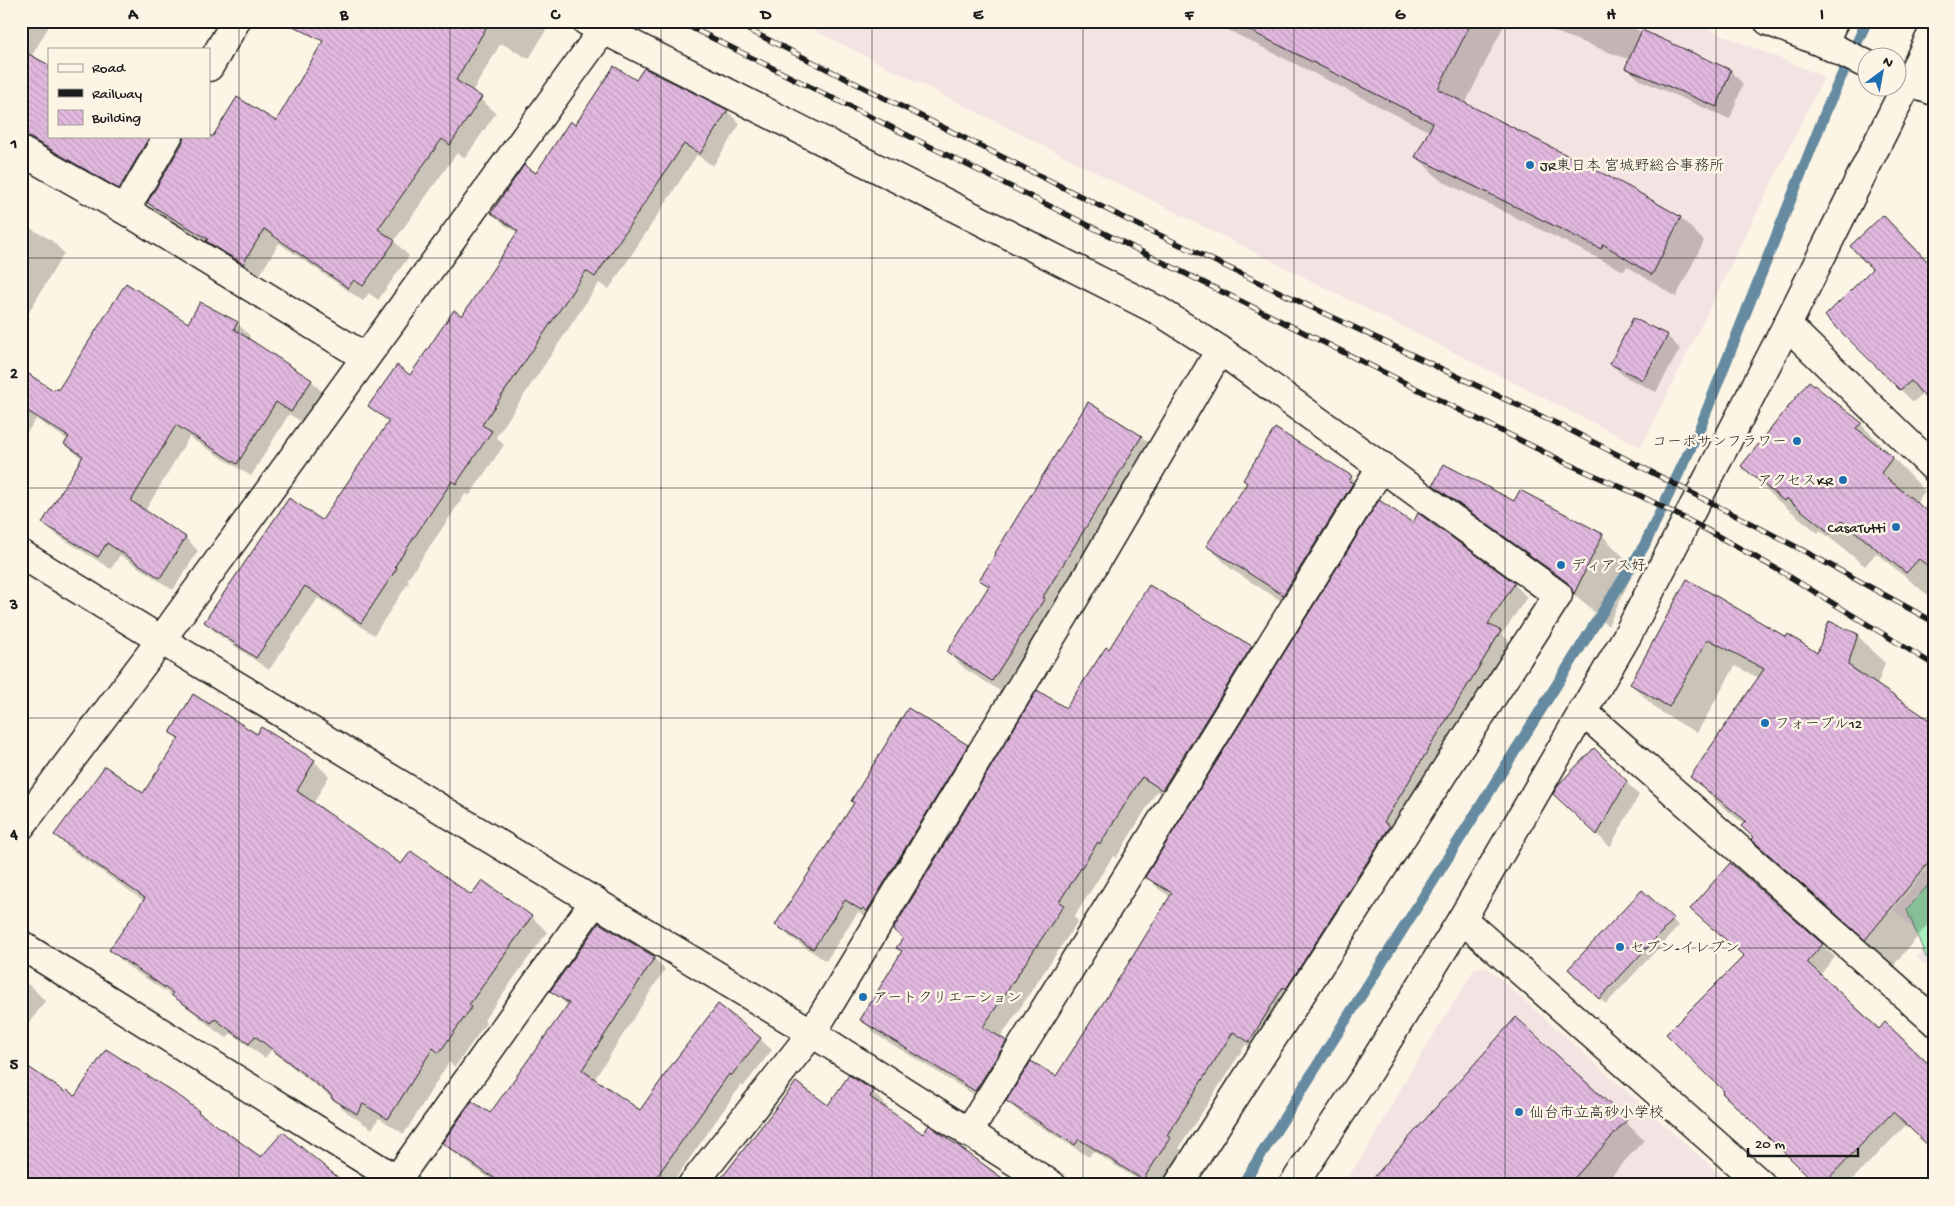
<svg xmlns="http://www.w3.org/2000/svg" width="1955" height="1206" font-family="'Gochi Hand','Klee One',sans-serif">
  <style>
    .built { fill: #f4e3e3 }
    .pitch { fill: #a8f1be; stroke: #62866d }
    .shadow { fill: #0003 }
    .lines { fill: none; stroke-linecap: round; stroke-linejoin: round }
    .stream { stroke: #668ba0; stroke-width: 11 }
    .building { fill: url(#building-back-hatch); stroke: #1c1c1c }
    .minor-casing { stroke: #1c1c1c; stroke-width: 31 }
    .minor { stroke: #fcf5e5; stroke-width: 28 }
    .rail-casing { stroke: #1c1c1c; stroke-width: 5.5 }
    .rail { stroke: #fcf5e5; stroke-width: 4; stroke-dasharray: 11; stroke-linecap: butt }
    .grid { fill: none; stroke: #1c1c1c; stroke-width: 1; stroke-opacity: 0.55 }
    .poi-dot { fill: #1f6fb2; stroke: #fcf5e5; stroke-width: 2 }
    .labels { text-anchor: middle; stroke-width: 5; stroke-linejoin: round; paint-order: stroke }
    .poi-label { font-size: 15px; fill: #1c1c1c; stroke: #fcf5e5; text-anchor: start }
    .neatline { fill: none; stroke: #1c1c1c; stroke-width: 2 }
    .grid-label { font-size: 16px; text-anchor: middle; font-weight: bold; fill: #1c1c1c }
  </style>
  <defs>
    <pattern id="building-back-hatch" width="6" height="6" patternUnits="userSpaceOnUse" patternTransform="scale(1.25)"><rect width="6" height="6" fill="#e1b8de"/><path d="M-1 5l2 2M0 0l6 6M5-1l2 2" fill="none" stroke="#c09ebe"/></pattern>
  </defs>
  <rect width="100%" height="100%" fill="#fcf5e5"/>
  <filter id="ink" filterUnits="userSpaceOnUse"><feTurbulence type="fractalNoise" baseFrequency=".02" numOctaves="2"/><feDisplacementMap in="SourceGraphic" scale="10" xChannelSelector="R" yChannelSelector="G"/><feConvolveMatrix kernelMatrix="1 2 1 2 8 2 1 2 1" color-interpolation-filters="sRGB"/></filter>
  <g filter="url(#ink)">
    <g class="built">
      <path d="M796,21h894l134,56 -183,370z"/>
      <path d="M1934,862v110l-17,-14 11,-15 -35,-33z"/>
      <path d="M1487,967l245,218h-390l26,-37 40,-72 67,-108z"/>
    </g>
    <path class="pitch" d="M1934,878v86l-8,-7 -19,-47z"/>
    <g class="shadow">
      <path d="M21,21h31l-21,36 18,79h130l-45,67 -113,-50z"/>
      <path d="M332,21h205l9,9 -17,29 -28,-16 -29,49 24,21 -31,45 -8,-5 -63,88 15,15 -31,44 -9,-7 -6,8 -84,-58 -21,35 -35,-22 -8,-7 -52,-31 -14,-15 60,-59 67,-21 48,-81z"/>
      <path d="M1210,21h296l-41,83 165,85 51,29 23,23 -28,56 -49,-31 -3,5 -184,-91 -23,-23 13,-25z"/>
      <path d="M1526,21h102l-2,4 105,46 12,13 -13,35 -90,-39 -13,-12 3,-8z"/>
      <path d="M645,70l82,41 13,13 -27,42 -16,-11 -88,134 -10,-6 -103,154 8,8 -35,51 -3,-3 -59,87 2,2 -35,53 -56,-37 -49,72 -50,-35 -13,-13 116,-100 67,-99 -19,-17 41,-29 51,-60 56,-84 -13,-8 -12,-13 43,-38 40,-47 61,-45z"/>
      <path d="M21,223l30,17 13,13 -37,62 3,3 -9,13z"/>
      <path d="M1934,270l-11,124 -10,8 -86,-86z"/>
      <path d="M201,304l36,19 13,13 -2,3 64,42 12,13 -19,30 -16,-10 -38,62 -62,-39 -44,74 41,27 12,13 -25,39 -53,-35 -9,14 -54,-34 -13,-13 38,-63 -16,-15 2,-4 -32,-21 -15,22v-71l33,22h4l130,-68z"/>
      <path d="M1667,336l13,13 -24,43 -32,-16 -13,-12z"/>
      <path d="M1088,404l54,33 17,17 -149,243 -45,-28 -17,-17 41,-64 -8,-8z"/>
      <path d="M1861,424l64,67 -9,12 18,16v81l-58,-47 -11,13 -45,-36 -2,3 -42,-34 -33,-33z"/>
      <path d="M1351,477l23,23 -2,4 4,4 38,17 100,59 13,13 -25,37 11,11 -251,409 -16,-10 -67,104 3,3 -21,34h-15l-53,-34 -4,6 -68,-43 -13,-13 48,-23 115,-181 -11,-7 -13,-13 161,-259 -77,-49 -23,-23z"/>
      <path d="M1434,485l168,50 33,34 -27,57 -23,-23 -117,-85z"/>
      <path d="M1687,581l131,74 39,-20 28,28 -8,23 57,38v193l-41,49 -113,-100 -27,-27 1,-2 -10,-13 -25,-20 -27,-27 67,-99 -24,-12 -38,67 -38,-22 -28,-27z"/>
      <path d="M1251,647l15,15 -88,142 -21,-13 -41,67 -3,-2 -39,61 4,4 -78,117 21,19 -30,48 -114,-70 -15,-15 40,-68 -5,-5 7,-8 -10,-9 173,-220 43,-59z"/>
      <path d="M171,732l87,3 56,26 15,15 -16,28 88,62 71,30 60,21 15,15 -63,88 2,3 -31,44 -6,-5 -45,72 -25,-16 -7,11 -24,-16 -14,-13 -63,-50 -6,8 -34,-25 -4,5 -11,-7 -35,-29 -55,-37 -15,-16 33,-48 -73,-51 -15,-15 88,-40 35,-54z"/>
      <path d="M967,746l13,13 -105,163 -17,-10 -32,49 -36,-24 -13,-13 78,-120z"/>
      <path d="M1594,750l45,45 -29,52 -42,-41z"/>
      <path d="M1642,892l37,34 -73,78 -37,-35z"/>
      <path d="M1822,945l13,12 -16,19 60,55 28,93 -60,61h-28l-151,-151z"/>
      <path d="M654,958l11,11 -71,111 46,32 120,-73 12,11 -29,37 -2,-2 -70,100h-172l-44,-31 -11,-11 46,-28 78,-109 -16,-15z"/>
      <path d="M21,980l11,7 13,14 -24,34z"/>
      <path d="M1516,1019l128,121 -41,45h-234z"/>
      <path d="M873,1092l14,14 -2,3 38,26 -94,-29z"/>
    </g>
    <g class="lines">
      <path class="stream" d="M1242,1185l402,-639 53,-111 133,-334 37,-80"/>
    </g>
    <g class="building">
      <path d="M283,21h207l-34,59 26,17 -32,48 -8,-6 -64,90 17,12 -32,45 -9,-6 -6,8 -84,-59 -21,35 -37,-23 2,-2 -61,-36 35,-59 2,-8h29l24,-39 39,24 47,-80z"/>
      <path d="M1231,21h241l-34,68 193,99 50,29 -29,58 -49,-31 -2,5 -186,-92 18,-34z"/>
      <path d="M1642,30l89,40 -14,37 -92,-39z"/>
      <path d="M21,50l28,15v71h101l-31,53 -90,-52 -8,-2z"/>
      <path d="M614,66l22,14 8,-12 84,42 -28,44 -16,-10 -89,133 -9,-6 -104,154 10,6 -36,53 -4,-3 -57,85 2,2 -36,55 -56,-37 -49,72 -52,-36 85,-124 33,22 67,-99 -21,-15 29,-41 13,10 44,-65 8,6 56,-85 -27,-18 33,-48 12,8 34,-52 5,4z"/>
      <path d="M1883,215l51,53v140l-23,-27 -11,9 -75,-74 47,-47 -22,-23z"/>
      <path d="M126,283l62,40 12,-21 38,20 -4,7 78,51 -21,32 -15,-10 -39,62 -61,-39 -45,76 55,36 -26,41 -53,-35 -9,14 -56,-34 41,-67 -19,-12 5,-7 -48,-30v-38l32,21 2,-2 3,2z"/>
      <path d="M1633,318l35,17 -25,45 -33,-16z"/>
      <path d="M1809,381l53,42 -6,5 37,29 -12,16 53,44v54l-15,-12 -13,14 -64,-52 -11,13 -45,-36 -2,3 -43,-35z"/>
      <path d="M1088,402l54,34 -99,161 2,1 -53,83 -45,-29 42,-66 -10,-6 17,-26 -1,-1z"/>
      <path d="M1275,428l77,48 -3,5 4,2 -70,112 -77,-49 41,-63 -4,-3z"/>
      <path d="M1444,464l70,37 6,-11 83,44 -29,60 -7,-12 -134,-97z"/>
      <path d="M1379,500l34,23 5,-10 97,70 -27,41 13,7 -117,191 6,4 -104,163 -3,-2 -34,55 -16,-10 -66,103 3,3 -27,42 -64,-41 -4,6 -69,-44 25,-40 25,15 72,-112 44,-71 -27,-16z"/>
      <path d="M1687,579l99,58 2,-3 29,19 12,-32 29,13 -10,31 86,58v133l-69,84 -114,-101 2,-2 -12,-11 5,-5 -56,-44 74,-108 -56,-30 -39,68 -39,-23z"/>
      <path d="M1149,585l103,61 -90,144 -20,-13 -42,67 -2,-2 -39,60 5,3 -81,122 24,14 -32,50 -115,-71 42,-69 -6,-3 7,-10 -10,-8 144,-240 29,18 40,-61 3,2z"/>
      <path d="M193,694l64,40 4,-7 54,33 -18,31 104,73 10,-13 60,44 11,-15 50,36 -63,89 3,2 -33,46 -6,-5 -45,71 -25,-15 -6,10 -26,-16 1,-2 -77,-60 -6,8 -34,-25 -4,4 -40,-28 2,-2 -64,-43 36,-52 -91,-63 51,-69 38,27 36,-55 -9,-5z"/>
      <path d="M908,708l60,37 -101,166 -4,-3 -2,2 -16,-10 -32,49 -38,-24 79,-122 -3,-2z"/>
      <path d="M1594,748l33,33 -30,54 -44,-41 6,-10z"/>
      <path d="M1730,863l93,81 -16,18 72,67 6,-7 49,47v82l-41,-39 -71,73h-4l-96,-92 2,-2 -58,-57 78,-78 -54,-47z"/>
      <path d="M1642,890l32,29 -75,80 -31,-30z"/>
      <path d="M599,923l56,34 -73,113 58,40 36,-51 42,-55 43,34 -30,38 -2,-2 -78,111h-147l-62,-42 30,-42 18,12 79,-110 -19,-12z"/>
      <path d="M1516,1017l111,103 -59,65h-201z"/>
      <path d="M106,1049l76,49 17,13 -1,1 63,45 22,-25 64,53h-326v-123l44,30 2,-2 8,6z"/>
      <path d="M849,1075l25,16 -4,6 53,37 6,-9 83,60h-296l80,-103 32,23z"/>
    </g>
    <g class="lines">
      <defs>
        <g id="minor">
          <path d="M586,21l573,290 61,39 338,245 -380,590"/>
          <path d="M1768,21l55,22 45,22"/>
          <path d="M1823,43l11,-22"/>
          <path d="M209,67l27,-46"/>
          <path d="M1898,79l36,12"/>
          <path d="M21,151l104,59 240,147"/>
          <path d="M125,210l43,-74"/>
          <path d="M1787,325l147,143"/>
          <path d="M21,554l140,86 651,393 -120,152"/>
          <path d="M1582,711l352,310"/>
          <path d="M21,826l140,-186 442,-610"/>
          <path d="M1462,919l300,266"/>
          <path d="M21,945l384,240"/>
          <path d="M968,1133l414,-667"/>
          <path d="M393,1185l202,-284"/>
          <path d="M1052,1185l-240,-152 255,-422 153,-261"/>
          <path d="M1293,1185l70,-105 99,-161 165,-283 160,-311 147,-295"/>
        </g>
      </defs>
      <use href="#minor" class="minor-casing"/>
      <use href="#minor" class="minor"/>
      <defs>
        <g id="rail">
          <path d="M678,21l884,440 79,35 66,34 75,42 152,93"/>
          <path d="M731,21l401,201 434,206 240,124 128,70"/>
        </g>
      </defs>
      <use href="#rail" class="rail-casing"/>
      <use href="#rail" class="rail"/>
    </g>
  </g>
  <path class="grid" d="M239,21v1164M450,21v1164M661,21v1164M872,21v1164M1083,21v1164M1294,21v1164M1505,21v1164M1716,21v1164M21,258h1913M21,488h1913M21,718h1913M21,948h1913"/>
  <g class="poi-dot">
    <circle cx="1530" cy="165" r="5"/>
    <circle cx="1797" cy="441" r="5"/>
    <circle cx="1843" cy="480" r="5"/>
    <circle cx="1896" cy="527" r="5"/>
    <circle cx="1561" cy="565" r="5"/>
    <circle cx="1765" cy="723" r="5"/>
    <circle cx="1620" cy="947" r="5"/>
    <circle cx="863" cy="997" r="5"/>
    <circle cx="1519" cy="1112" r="5"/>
  </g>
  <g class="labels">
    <g class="poi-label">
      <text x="1540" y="170">JR東日本 宮城野総合事務所</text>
      <text x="1787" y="446" text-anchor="end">コーポサンフラワー</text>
      <text x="1833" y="485" text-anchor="end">アクセスKR</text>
      <text x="1886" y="532" text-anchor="end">CasaTutti</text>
      <text x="1571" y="570">ディアス好</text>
      <text x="1775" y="728">フォーブル12</text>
      <text x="1630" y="952">セブン-イレブン</text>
      <text x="873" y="1002">アートクリエーション</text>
      <text x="1529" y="1117">仙台市立高砂小学校</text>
    </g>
  </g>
  <rect width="1955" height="1206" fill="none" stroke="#fcf5e5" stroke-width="55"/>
  <rect x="48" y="48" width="162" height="90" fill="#fcf5e5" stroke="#a29e95"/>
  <rect x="58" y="64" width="25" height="8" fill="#fcf5e5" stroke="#a29e95"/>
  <text x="92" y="72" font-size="15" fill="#1c1c1c">Road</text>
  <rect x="58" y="89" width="25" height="8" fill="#1c1c1c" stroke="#a29e95"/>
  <text x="92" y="98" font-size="15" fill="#1c1c1c">Railway</text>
  <rect x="58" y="110" width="25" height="15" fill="url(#building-back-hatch)" stroke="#a29e95"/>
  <text x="92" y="122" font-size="15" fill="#1c1c1c">Building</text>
  <g transform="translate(1882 72) rotate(32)"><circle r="24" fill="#fcf5e5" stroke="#a29e95"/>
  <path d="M0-4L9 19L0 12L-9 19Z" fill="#1f6fb2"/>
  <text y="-8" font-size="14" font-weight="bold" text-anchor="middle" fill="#1c1c1c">N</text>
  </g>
  <path d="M1748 1148v8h110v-8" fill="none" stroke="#1c1c1c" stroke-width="2.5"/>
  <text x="1755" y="1148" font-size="15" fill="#1c1c1c" stroke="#fcf5e5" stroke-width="4" paint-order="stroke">20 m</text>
  <rect x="28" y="28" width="1900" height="1150" class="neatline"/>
  <g class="grid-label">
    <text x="133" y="19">A</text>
    <text x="344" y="19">B</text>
    <text x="555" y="19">C</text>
    <text x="766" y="19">D</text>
    <text x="978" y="19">E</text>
    <text x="1189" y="19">F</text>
    <text x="1400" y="19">G</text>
    <text x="1611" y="19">H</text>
    <text x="1822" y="19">I</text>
    <text x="14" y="148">1</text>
    <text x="14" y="378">2</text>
    <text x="14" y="609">3</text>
    <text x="14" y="839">4</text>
    <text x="14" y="1069">5</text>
  </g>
</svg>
